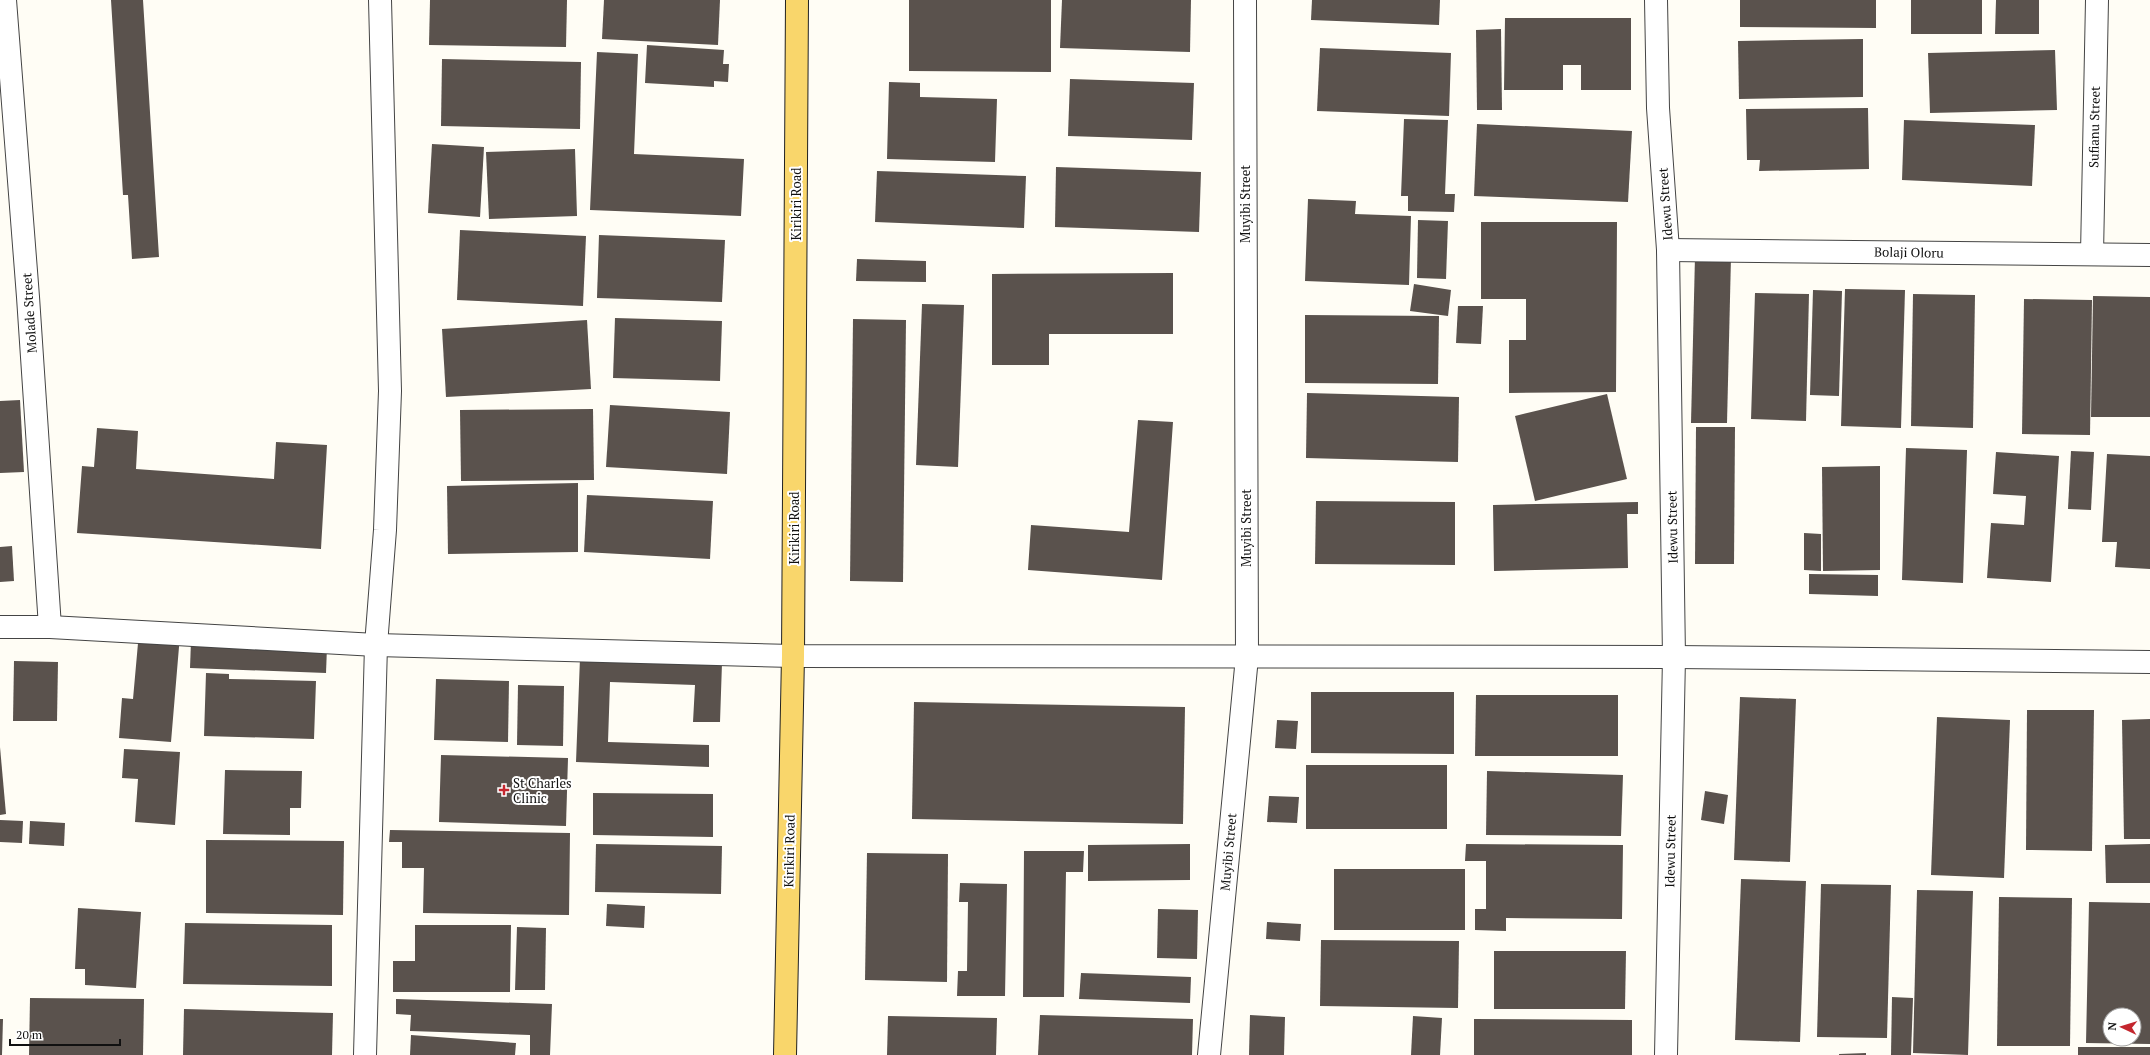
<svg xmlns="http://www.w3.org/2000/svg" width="2150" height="1055" font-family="'PT Serif',serif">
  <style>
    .building { fill: #5a524d; fill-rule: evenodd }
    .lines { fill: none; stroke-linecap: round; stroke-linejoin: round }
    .minor-casing { stroke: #444; stroke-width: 24 }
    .major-casing { stroke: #222; stroke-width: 24 }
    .minor { stroke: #fff; stroke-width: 22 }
    .major { stroke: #f9d66b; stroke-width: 22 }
    .poi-dot { fill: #c4262e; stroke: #fff; stroke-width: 1.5 }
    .labels { text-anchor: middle; stroke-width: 4; stroke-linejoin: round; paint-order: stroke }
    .street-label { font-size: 13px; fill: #111; stroke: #fff }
    .poi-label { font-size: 13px; fill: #111; stroke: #fff; text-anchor: start }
  </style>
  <rect width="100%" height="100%" fill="#fffdf5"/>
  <g class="building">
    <path d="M111,0h32l16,257 -27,2 -4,-64h-5z"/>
    <path d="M430,0h137l-1,47 -137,-2z"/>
    <path d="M604,0h116l-2,45 -116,-6z"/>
    <path d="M909,0h142v72l-142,-1z"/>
    <path d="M1062,0h129l-1,52 -130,-4z"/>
    <path d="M1312,0h128l-1,25 -128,-5z"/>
    <path d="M1740,0h136v28l-136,-1z"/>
    <rect x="1911" y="0" width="71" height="34"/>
    <path d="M1996,0h43v34h-44z"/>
    <path d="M1505,18h126v72h-50v-25h-18v25h-59z"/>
    <path d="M1501,29l1,81h-25l-1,-80z"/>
    <path d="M1863,39v58l-124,2 -1,-58z"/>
    <path d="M647,45l77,5 -1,14h6l-1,18 -14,-1v6l-69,-4z"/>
    <path d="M1320,48l131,5 -2,63 -132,-5z"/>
    <path d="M2055,50l2,60 -127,3 -2,-60z"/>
    <path d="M597,52l41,2 -4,100 110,5 -3,57 -151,-6z"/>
    <path d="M442,59l139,3 -1,67 -139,-3z"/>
    <path d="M1070,79l124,4 -2,57 -124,-4z"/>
    <path d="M889,82l31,1v14l77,2 -2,63 -108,-3z"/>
    <path d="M1868,108l1,61 -110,2 1,-11h-13l-1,-51z"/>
    <path d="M1404,119l44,1 -3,74h10l-1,18 -46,-1v-15h-7z"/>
    <path d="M1904,120l131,5 -3,61 -130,-6z"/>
    <path d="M1477,124l155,7 -4,71 -154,-6z"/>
    <path d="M432,144l52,3 -4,70 -52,-4z"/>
    <path d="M575,149l2,67 -88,3 -3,-67z"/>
    <path d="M1056,167l145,5 -2,60 -144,-5z"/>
    <path d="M877,171l149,5 -2,52 -149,-6z"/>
    <path d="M1308,199l48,2 -1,13 56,2 -2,69 -104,-4z"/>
    <path d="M1418,220l30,1 -2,58 -29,-1z"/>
    <path d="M1481,222h136l-1,170 -107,1v-53h17v-41h-45z"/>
    <path d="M460,230l126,6 -3,70 -126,-6z"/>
    <path d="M599,235l126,5 -3,62 -125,-4z"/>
    <path d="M1695,256l36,1 -4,166h-36z"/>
    <path d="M857,259l69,2v21l-70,-1z"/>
    <path d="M1173,273v61h-124v31h-57v-91z"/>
    <path d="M1414,284l37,6 -3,26 -38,-5z"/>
    <path d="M1845,289l60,1 -4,138 -60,-2z"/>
    <path d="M1813,290l29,1 -3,105 -29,-1z"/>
    <path d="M1755,293l54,1 -3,127 -55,-2z"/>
    <path d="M1913,294l62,1 -2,133 -62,-2z"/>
    <path d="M2093,296l57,1v120h-59z"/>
    <path d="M2024,299l68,1 -2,135 -68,-1z"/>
    <path d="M922,304l42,1 -6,162 -42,-2z"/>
    <path d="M1458,306h25l-2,38 -25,-1z"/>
    <path d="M1305,315l134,1 -1,68 -133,-1z"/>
    <path d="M615,318l107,3 -2,60 -107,-3z"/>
    <path d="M853,319l53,1 -3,262 -53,-1z"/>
    <path d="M587,320l4,69 -145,8 -4,-68z"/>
    <path d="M1307,393l152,4 -1,65 -152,-4z"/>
    <path d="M1607,394l20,85 -92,22 -20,-85z"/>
    <path d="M20,400l4,72 -24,1v-72z"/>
    <path d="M610,405l120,7 -3,62 -121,-7z"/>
    <path d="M593,409l1,71 -133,1 -1,-71z"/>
    <path d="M1138,420l35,2 -11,158 -134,-10 3,-45 98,7z"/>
    <path d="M1696,427h39l-1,137h-39z"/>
    <path d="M97,428l41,3 -2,38 138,10 2,-37 51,3 -6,104 -244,-16 5,-67 12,1z"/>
    <path d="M1906,448l61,2 -4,133 -61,-3z"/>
    <path d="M2071,451l23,1 -3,58 -23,-1z"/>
    <path d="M1996,452l63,4 -8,126 -64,-4 4,-55 33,2 2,-29 -33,-2z"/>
    <path d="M2107,454l43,2v113l-35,-2 2,-25h-15z"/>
    <path d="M1880,466v104l-57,1 -1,-104z"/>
    <path d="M578,483v69l-130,2 -1,-68z"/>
    <path d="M587,495l126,6 -3,58 -126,-7z"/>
    <path d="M1316,501l139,1v63l-140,-1z"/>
    <path d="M1638,502v12h-11l1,54 -134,3 -1,-66z"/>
    <path d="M1804,533l17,1v37l-17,-1z"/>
    <path d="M12,546l2,35 -14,1v-35z"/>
    <path d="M1809,574l69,1v21l-69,-2z"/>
    <path d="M139,632l41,3 -9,107 -52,-4 3,-40 11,1z"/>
    <path d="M191,641l136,6 -1,26 -136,-5z"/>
    <path d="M580,658l142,5 -2,59h-27l2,-37 -85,-3 -2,60 101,3v22l-133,-5z"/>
    <path d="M14,661l44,1 -1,59h-44z"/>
    <path d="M206,673l23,1v5l87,2 -2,58 -110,-3z"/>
    <path d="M436,679l73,2 -1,61 -74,-2z"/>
    <path d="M518,685l46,1 -1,60 -46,-1z"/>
    <path d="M1311,692h143v62l-143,-1z"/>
    <path d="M1476,695h142v61h-143z"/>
    <path d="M1740,697l56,2 -6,163 -56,-2z"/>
    <path d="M914,702l271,5 -2,117 -271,-5z"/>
    <path d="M2027,710h67l-2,141 -66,-1z"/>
    <path d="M1937,717l73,3 -6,158 -73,-3z"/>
    <path d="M2150,719v120h-26l-2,-119z"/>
    <path d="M1277,720l21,1 -2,28 -21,-1z"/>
    <path d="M0,747l6,67 -6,1z"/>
    <path d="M124,749l56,3 -5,73 -40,-3 3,-43 -16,-1z"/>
    <path d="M441,755l127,3 -2,68 -127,-4z"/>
    <rect x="1306" y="765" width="141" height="64"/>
    <path d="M225,770l77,1 -1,37h-11v27l-67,-1z"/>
    <path d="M1487,771l136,4 -2,61 -135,-1z"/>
    <path d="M1705,791l23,4 -4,29 -23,-4z"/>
    <path d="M593,793l120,1v43l-120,-2z"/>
    <path d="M1269,796l30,1 -2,26 -30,-1z"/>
    <path d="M0,820l23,1 -1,22 -22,-1z"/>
    <path d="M30,821l35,2 -1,23 -35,-2z"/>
    <path d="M390,830l180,3 -1,82 -146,-2 1,-45h-22v-26h-13z"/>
    <path d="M206,840l138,1 -1,74 -137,-2z"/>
    <path d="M596,844l126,2 -1,48 -126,-2z"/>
    <path d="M1190,844v36l-102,1v-36z"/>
    <path d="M1466,844l157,1 -1,74 -116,-1v13l-31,-1v-21h11v-48h-21z"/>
    <path d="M2150,844v39h-44l-1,-38z"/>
    <path d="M1024,851h60l-1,21h-17l-2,125h-41z"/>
    <path d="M867,853l81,1 -1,128 -82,-2z"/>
    <rect x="1334" y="869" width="131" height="61"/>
    <path d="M1741,879l65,2 -6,161 -65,-2z"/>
    <path d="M960,883l47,1 -2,112h-48l1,-25h9l1,-69h-9z"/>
    <path d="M1821,884l70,1 -4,153 -70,-1z"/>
    <path d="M1917,890l56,1 -5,164 -55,-2z"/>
    <path d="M1999,897l73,1 -2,148h-73z"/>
    <path d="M2089,902l61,1v141l-64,-1zM2110,1015h24v24h-24z"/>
    <path d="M607,904l38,2 -1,22 -38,-2z"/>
    <path d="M78,908l63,4 -5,76 -51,-3v-16h-10z"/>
    <path d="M1158,909l40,1 -1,49 -40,-1z"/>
    <path d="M1267,922l34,2 -1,17 -34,-2z"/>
    <path d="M185,923l147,2v61l-149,-2z"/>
    <path d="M415,925h96l-1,67h-117v-31h22z"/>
    <path d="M517,927l29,1 -1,62h-30z"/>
    <path d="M1321,940l138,1 -1,67 -138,-2z"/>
    <path d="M1494,951h132l-1,58h-131z"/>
    <path d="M1081,973l110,4 -1,26 -111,-4z"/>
    <path d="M1892,997l21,1 -2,57h-20z"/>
    <path d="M30,998l114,1 -1,56h-114z"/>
    <path d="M396,999l156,5 -2,51h-20v-20l-120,-4 1,-16 -15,-1z"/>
    <path d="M184,1009l149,4 -1,42h-149z"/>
    <path d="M1040,1015l153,4 -1,36h-154z"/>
    <path d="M1250,1015l35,2 -1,38h-35z"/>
    <path d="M888,1016l109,2 -1,37h-109z"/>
    <path d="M1413,1016l29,2 -2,37h-29z"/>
    <path d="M0,1019h3l-1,36h-2z"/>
    <path d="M1474,1019l158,1v35h-158z"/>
    <path d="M411,1035l105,8 -1,12h-105z"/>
    <rect x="2078" y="1047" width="72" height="8"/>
    <path d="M1866,1053v2h-27v-1z"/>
  </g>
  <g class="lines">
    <defs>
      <g id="minor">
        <path d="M5,0l23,297 22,330"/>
        <path d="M1656,0l2,108 10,142 6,407 -8,398"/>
        <path d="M1668,250l482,5"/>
        <path d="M2092,254l5,-254"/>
        <path d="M0,627h50l326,18 417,11 881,1 476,5"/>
        <path d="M365,1055l11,-410 9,-115 5,-139 -10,-391"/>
        <path d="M1209,1055l38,-398 -2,-657"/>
      </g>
      <path id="major" d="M785,1055l8,-399 4,-656"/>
    </defs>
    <use href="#minor" class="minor-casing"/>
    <use href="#major" class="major-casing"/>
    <use href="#minor" class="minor"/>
    <use href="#major" class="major"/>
  </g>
  <path class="poi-dot" d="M502 784h4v4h4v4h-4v4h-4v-4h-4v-4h4z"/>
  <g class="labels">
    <g class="street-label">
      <text transform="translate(2094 127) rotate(-89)" y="5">Sufianu Street</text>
      <text transform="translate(796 204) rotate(-90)" y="5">Kirikiri Road</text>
      <text transform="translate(1245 204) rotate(-90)" y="5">Muyibi Street</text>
      <text transform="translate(1665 204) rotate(-94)" y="5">Idewu Street</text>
      <text transform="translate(1909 252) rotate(1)" y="5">Bolaji Oloru</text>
      <text transform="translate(29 313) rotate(-94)" y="5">Molade Street</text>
      <text transform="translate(1672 527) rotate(-91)" y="5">Idewu Street</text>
      <text transform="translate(794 528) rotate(-90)" y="5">Kirikiri Road</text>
      <text transform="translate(1246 528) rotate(-90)" y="5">Muyibi Street</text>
      <text transform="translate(789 851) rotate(-89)" y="5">Kirikiri Road</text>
      <text transform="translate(1670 851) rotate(-89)" y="5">Idewu Street</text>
      <text transform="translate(1228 852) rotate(-85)" y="5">Muyibi Street</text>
    </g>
    <g class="poi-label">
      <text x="513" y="788">St Charles<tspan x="513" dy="15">Clinic</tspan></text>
    </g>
  </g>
  <g transform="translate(2122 1027) rotate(274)"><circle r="19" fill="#ffffff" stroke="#a0a0a0"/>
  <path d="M0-3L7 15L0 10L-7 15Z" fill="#c4262e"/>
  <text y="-6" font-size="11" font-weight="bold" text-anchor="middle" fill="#111111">N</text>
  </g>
  <path d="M10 1039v6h110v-6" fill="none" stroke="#111111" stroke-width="2"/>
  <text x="16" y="1039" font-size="12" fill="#111111" stroke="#ffffff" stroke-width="3" paint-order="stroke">20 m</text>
</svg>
